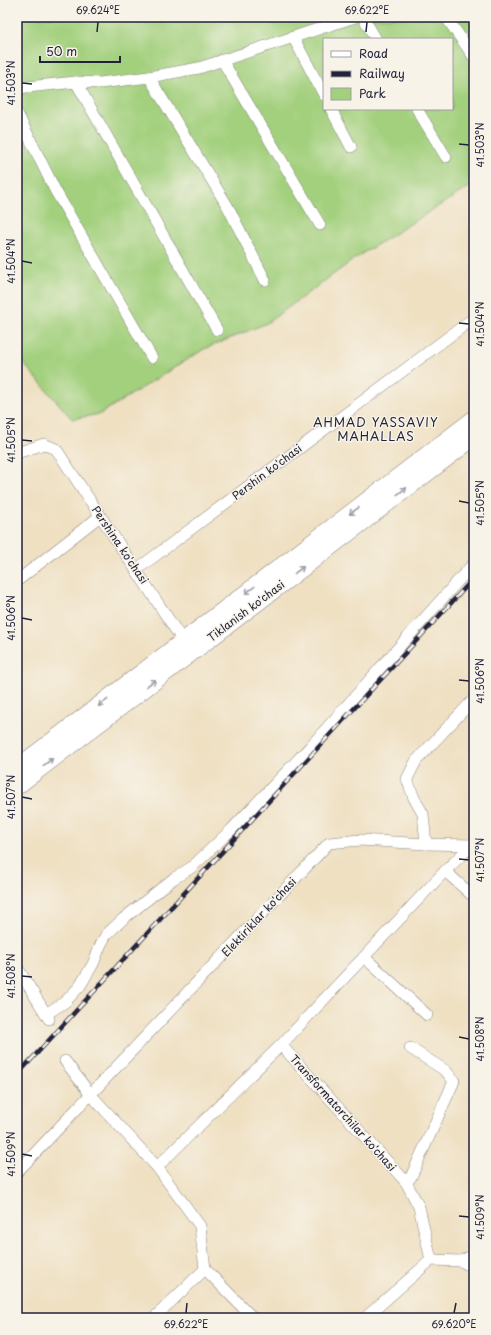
<svg xmlns="http://www.w3.org/2000/svg" width="491" height="1335" font-family="'Playpen Sans',sans-serif">
  <style>
    .green { fill: #a2d07d; stroke: #62795c; fill-rule: evenodd }
    .lines { fill: none; stroke-linecap: round; stroke-linejoin: round }
    .street-casing { stroke: #88817e; stroke-width: 12 }
    .primary-casing { stroke: #88817e; stroke-width: 18 }
    .street { stroke: #fff; stroke-width: 11 }
    .primary { stroke: #fff; stroke-width: 17 }
    .rail-casing { stroke: #22223b; stroke-width: 4.5 }
    .rail { stroke: #f7f3e8; stroke-width: 3; stroke-dasharray: 9; stroke-linecap: butt }
    .oneway { stroke: #9c9ca7 }
    .ticks { fill: none; stroke: #22223b; stroke-width: 1.5 }
    .labels { text-anchor: middle; stroke-width: 3; stroke-linejoin: round; paint-order: stroke }
    .street-label { font-size: 11px; fill: #22223b; stroke: #f7f3e8 }
    .neighbourhood-label { font-size: 12px; letter-spacing: 1px; fill: #22223b; stroke: #f7f3e8 }
    .neatline { fill: none; stroke: #22223b; stroke-width: 1.5 }
    .ticks-label { font-size: 10px; text-anchor: middle; fill: #22223b }
  </style>
  <rect width="100%" height="100%" fill="#f7f3e8"/>
  <filter id="ink" filterUnits="userSpaceOnUse"><feTurbulence type="fractalNoise" baseFrequency=".025" numOctaves="2"/><feDisplacementMap in="SourceGraphic" scale="8" xChannelSelector="R" yChannelSelector="G"/><feConvolveMatrix kernelMatrix="1 2 1 2 8 2 1 2 1" color-interpolation-filters="sRGB"/></filter>
  <filter id="wash" filterUnits="userSpaceOnUse"><feTurbulence type="fractalNoise" baseFrequency=".012" numOctaves="4" result="noise"/><feDisplacementMap in="SourceGraphic" scale="16" xChannelSelector="R" yChannelSelector="G"/><feGaussianBlur stdDeviation="0.9" result="paint"/><feColorMatrix in="noise" values="0 0 0 0 0 0 0 0 0 0 0 0 0 0 0 0 0 1.4 0 .05"/><feComposite in="paint" operator="in"/></filter>
  <g filter="url(#wash)">
    <rect width="100%" height="100%" fill="#efe0c2"/>
    <path class="green" d="M17,17h457v167l-117,73 -90,66 -63,26 -104,65 -28,5 -55,-63zM324,39h128v70h-128z"/>
  </g>
  <g filter="url(#ink)">
    <g class="lines">
      <defs>
        <g id="street">
          <path d="M363,17l13,22"/>
          <path d="M446,17l28,40"/>
          <path d="M293,37l31,58"/>
          <path d="M222,60l98,165"/>
          <path d="M149,77l79,130 37,73"/>
          <path d="M76,82l141,248"/>
          <path d="M17,88l59,-6 24,1 49,-6 50,-9 156,-51"/>
          <path d="M331,109l20,38"/>
          <path d="M417,109l29,48"/>
          <path d="M17,113l38,77 97,168"/>
          <path d="M17,453l27,-9 12,5 127,192"/>
          <path d="M136,570l338,-252"/>
          <path d="M17,581l83,-65"/>
          <path d="M426,844l-3,-30 -9,-16 -7,-19 9,-18 58,-62"/>
          <path d="M445,871l29,26"/>
          <path d="M364,957l63,58"/>
          <path d="M17,967l32,52"/>
          <path d="M46,1014l19,-12 15,-16 13,-22 8,-20 5,-9 17,-16 50,-40 19,-12 40,-38 77,-81 165,-185"/>
          <path d="M281,1045l125,137 13,25 12,53"/>
          <path d="M65,1061l26,34 66,72 43,59 5,43"/>
          <path d="M157,1167l124,-122 164,-174 29,-28"/>
          <path d="M17,1172l312,-329 31,-3 66,4 48,1"/>
          <path d="M406,1182l5,-5 43,-96 -8,-10 -36,-23"/>
          <path d="M461,1261l13,-6"/>
          <path d="M205,1269l48,49"/>
          <path d="M154,1318l51,-49"/>
          <path d="M365,1318l66,-58 30,1 13,7"/>
        </g>
        <g id="primary">
          <path d="M17,768l457,-349"/>
          <path d="M17,786l457,-349"/>
        </g>
      </defs>
      <use href="#street" class="street-casing"/>
      <use href="#primary" class="primary-casing"/>
      <use href="#street" class="street"/>
      <use href="#primary" class="primary"/>
      <defs>
        <path id="rail" d="M17,1075l457,-497"/>
      </defs>
      <use href="#rail" class="rail-casing"/>
      <use href="#rail" class="rail"/>
    </g>
    <defs><path id="oneway-shaft" d="M-6 0H5M1.5-3L5.5 0L1.5 3" fill="none" stroke-width="1.6" stroke-linecap="round" stroke-linejoin="round"/></defs>
    <g class="oneway">
      <use href="#oneway-shaft" transform="translate(402 491) rotate(-37)"/>
      <use href="#oneway-shaft" transform="translate(354 511) rotate(143)"/>
      <use href="#oneway-shaft" transform="translate(299 570) rotate(-37)"/>
      <use href="#oneway-shaft" transform="translate(250 590) rotate(143)"/>
      <use href="#oneway-shaft" transform="translate(151 683) rotate(-37)"/>
      <use href="#oneway-shaft" transform="translate(103 703) rotate(143)"/>
      <use href="#oneway-shaft" transform="translate(48 762) rotate(-37)"/>
    </g>
  </g>
  <path class="ticks" d="M97,32l1,-10M366,32l1,-10M22,83l10,1M459,144l10,1M22,261l10,2M459,323l10,1M22,440l10,1M459,501l10,2M22,618l10,2M459,680l10,1M22,797l10,2M459,859l10,1M22,976l10,1M459,1037l10,2M22,1154l10,2M459,1216l10,1M186,1313l1,-10M454,1313l2,-10"/>
  <g class="labels">
    <g class="street-label">
      <text transform="translate(267 472) rotate(-37)" y="4">Pershin ko'chasi</text>
      <text transform="translate(120 545) rotate(56)" y="4">Pershina ko'chasi</text>
      <text transform="translate(246 611) rotate(-37)" y="4">Tiklanish ko'chasi</text>
      <text transform="translate(259 917) rotate(-47)" y="4">Elektiriklar ko'chasi</text>
      <text transform="translate(343 1113) rotate(48)" y="4">Transformatorchilar ko'chasi</text>
    </g>
    <g class="neighbourhood-label">
      <text x="376" y="427">AHMAD YASSAVIY<tspan x="376" dy="14">MAHALLAS</tspan></text>
    </g>
  </g>
  <rect width="491" height="1335" fill="none" stroke="#f7f3e8" stroke-width="44"/>
  <rect x="323" y="38" width="130" height="72" fill="#f7f3e8" stroke="#a29fa3"/>
  <rect x="331" y="51" width="20" height="6" fill="#ffffff" stroke="#a29fa3"/>
  <text x="359" y="58" font-size="12" fill="#22223b">Road</text>
  <rect x="331" y="71" width="20" height="6" fill="#22223b" stroke="#a29fa3"/>
  <text x="359" y="78" font-size="12" fill="#22223b">Railway</text>
  <rect x="331" y="88" width="20" height="12" fill="#a2d07d" stroke="#a29fa3"/>
  <text x="359" y="98" font-size="12" fill="#22223b">Park</text>
  <path d="M40 56v6h80v-6" fill="none" stroke="#22223b" stroke-width="2"/>
  <text x="46" y="56" font-size="12" fill="#22223b" stroke="#f7f3e8" stroke-width="3" paint-order="stroke">50 m</text>
  <rect x="22" y="22" width="447" height="1291" class="neatline"/>
  <g class="ticks-label">
    <text x="98" y="14">69.624°E</text>
    <text x="367" y="14">69.622°E</text>
    <text transform="translate(11 83) rotate(-90)" y="4">41.503°N</text>
    <text transform="translate(480 145) rotate(-90)" y="4">41.503°N</text>
    <text transform="translate(11 261) rotate(-90)" y="4">41.504°N</text>
    <text transform="translate(480 324) rotate(-90)" y="4">41.504°N</text>
    <text transform="translate(11 440) rotate(-90)" y="4">41.505°N</text>
    <text transform="translate(480 503) rotate(-90)" y="4">41.505°N</text>
    <text transform="translate(11 618) rotate(-90)" y="4">41.506°N</text>
    <text transform="translate(480 681) rotate(-90)" y="4">41.506°N</text>
    <text transform="translate(11 797) rotate(-90)" y="4">41.507°N</text>
    <text transform="translate(480 860) rotate(-90)" y="4">41.507°N</text>
    <text transform="translate(11 976) rotate(-90)" y="4">41.508°N</text>
    <text transform="translate(480 1039) rotate(-90)" y="4">41.508°N</text>
    <text transform="translate(11 1154) rotate(-90)" y="4">41.509°N</text>
    <text transform="translate(480 1217) rotate(-90)" y="4">41.509°N</text>
    <text x="186" y="1328">69.622°E</text>
    <text x="454" y="1328">69.620°E</text>
  </g>
</svg>
